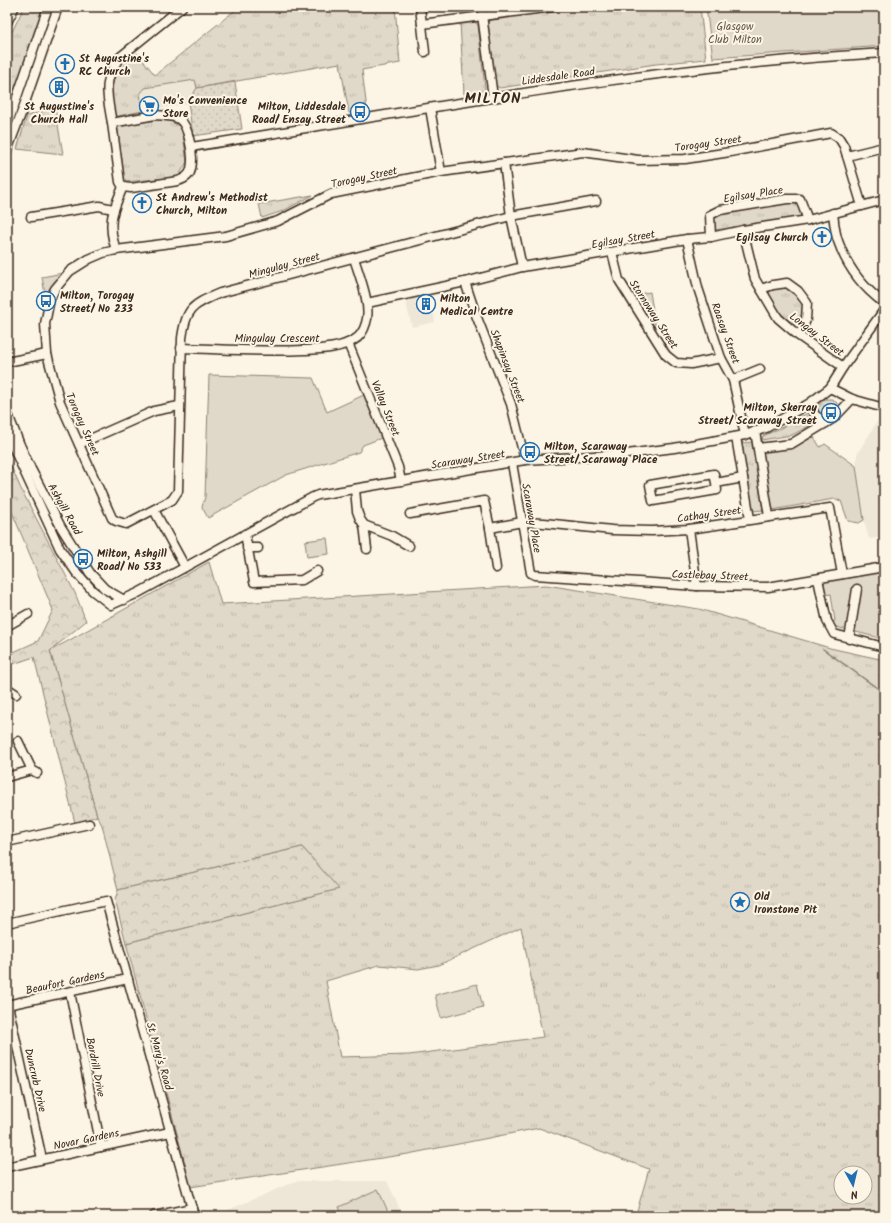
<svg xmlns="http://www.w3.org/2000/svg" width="891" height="1223" font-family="Kalam,sans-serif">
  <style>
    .built { fill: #eee6d6 }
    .grass { fill: url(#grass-tufts); stroke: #8e8173; fill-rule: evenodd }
    .forest { fill: url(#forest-crowns); stroke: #8e8173 }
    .park { fill: #e0d8c8; stroke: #8e8173 }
    .garden { fill: url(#garden-dots); stroke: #8e8173 }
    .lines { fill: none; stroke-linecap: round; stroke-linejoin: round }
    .stream { stroke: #85796b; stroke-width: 1.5 }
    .minor-casing { stroke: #3b2a1e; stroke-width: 11 }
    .minor { stroke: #fcf5e5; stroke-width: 8 }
    .rail { stroke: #3b2a1e; stroke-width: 1.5 }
    .labels { text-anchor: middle; stroke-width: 4; stroke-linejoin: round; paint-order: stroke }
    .park-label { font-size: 11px; fill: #645648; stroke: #fcf5e5 }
    .poi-label { font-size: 11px; font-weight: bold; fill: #3b2a1e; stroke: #fcf5e5; text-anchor: start }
    .street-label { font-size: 11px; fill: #3b2a1e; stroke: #fcf5e5 }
    .district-label { font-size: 15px; font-weight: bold; letter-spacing: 1px; fill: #3b2a1e; stroke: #fcf5e5 }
  </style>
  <defs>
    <pattern id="grass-tufts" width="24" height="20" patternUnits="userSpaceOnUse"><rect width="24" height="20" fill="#e0d8c8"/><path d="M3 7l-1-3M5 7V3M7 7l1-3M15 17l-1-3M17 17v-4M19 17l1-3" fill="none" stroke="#c1baab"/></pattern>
    <pattern id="forest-crowns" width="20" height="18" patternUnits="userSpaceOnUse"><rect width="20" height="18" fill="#e0d8c8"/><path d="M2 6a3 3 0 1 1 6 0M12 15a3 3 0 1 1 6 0" fill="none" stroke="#c1baab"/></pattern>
    <pattern id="garden-dots" width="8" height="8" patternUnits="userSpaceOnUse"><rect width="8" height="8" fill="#e0d8c8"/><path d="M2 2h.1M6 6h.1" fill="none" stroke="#c1baab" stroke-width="1.8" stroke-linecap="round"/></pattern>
  </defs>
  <rect width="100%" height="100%" fill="#fcf5e5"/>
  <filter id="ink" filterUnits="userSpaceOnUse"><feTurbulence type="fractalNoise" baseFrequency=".025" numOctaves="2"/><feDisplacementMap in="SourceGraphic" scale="8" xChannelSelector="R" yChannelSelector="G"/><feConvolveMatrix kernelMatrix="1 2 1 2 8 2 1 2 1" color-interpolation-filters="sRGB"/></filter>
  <g filter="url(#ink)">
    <g class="built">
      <path d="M195,80l2,8 -9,14v2l-45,7 -3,-17 4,-6z"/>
      <path d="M430,293l5,29 -23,5 -7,-28z"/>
      <path d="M882,414l2,1v122l-15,2 -5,-19 -8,-54 1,-12z"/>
      <path d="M296,1181h91l16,35h-189z"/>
    </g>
    <g class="grass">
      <path d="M24,7h22l-39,107v-72z"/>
      <path d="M239,7h156l5,56 -38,7 5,40 -18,3 -9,-50 -143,25 -2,-8 -50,8 -5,6 3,17 -25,5 -5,-4 -2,-23 5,-16 21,-20 18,22z"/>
      <path d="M587,7h113l6,52 -50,5 -156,24 -4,-2 -8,-63 2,-4z"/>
      <path d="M473,20l5,5 7,63 -2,3 -19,3 -4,-72z"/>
      <path d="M55,108l8,46 -46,-5 10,-33z"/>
      <path d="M167,119l15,9 5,34 -9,15 -53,5 -8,-57z"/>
      <path d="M313,195l-30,16 -21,7 -3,-14z"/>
      <path d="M794,202l5,2 2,13 -86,13 -2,-11 3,-5z"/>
      <path d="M787,285l16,19 -1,10 -7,10c-12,-5 -25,-21 -26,-34z"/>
      <path d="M650,292l6,37 -23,-34z"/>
      <path d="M825,399h7l5,4 -1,5 -10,8 -6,-1 -5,-3 2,-6z"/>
      <path d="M811,411l1,7 7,3 -27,14 -30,5 1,-4 24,-11z"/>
      <path d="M752,442l11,68 -11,1 -10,-68z"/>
      <path d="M209,562l12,42 325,-19 153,24 131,39 54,12v556h-249l2,-5 12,-42 -110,-41 -131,26 -218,33 -6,-27 -58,-217 212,-54 -36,-42 -184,43 -16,-65 -5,-9 -47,-165zM521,927l22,110 -134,18 -69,2 -14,-76 53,-16 39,4 21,-4zM841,1173h24v24h-24z"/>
    </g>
    <g class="forest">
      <path d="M7,457l14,32 54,104 11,28 -36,30 47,165 -22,7 -41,-166 -27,9v-11l31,-14 15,-31 -46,-110z"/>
      <path d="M302,847l37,42 -213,54 -11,-43 3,-10z"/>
    </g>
    <g class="park">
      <path d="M706,7h178v39l-171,12z"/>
      <path d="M63,273l-10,11 -7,16 -4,-23z"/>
      <path d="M209,375l104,3 14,34 39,-18 18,43 -21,8 -4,7 -73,23 -78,43 -6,-11 3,-10z"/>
      <path d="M814,437l6,10 5,-3 31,22 8,54 -5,3 -11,-2 -7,-20 -7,-2 -62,11 -9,-58z"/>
      <path d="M327,538l2,16 -22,3 -2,-16z"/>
      <path d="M884,571v68l-52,-13v-4l3,-1 -4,-27 -5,1 -3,-13z"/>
      <path d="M477,984l6,23 -42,11 -6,-23z"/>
      <path d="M378,1189l12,27h-47l-4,-9z"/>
    </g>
    <path class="garden" d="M235,82l7,47 -49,7 -5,-34 9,-14z"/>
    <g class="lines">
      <path class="stream" d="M823,649l61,44"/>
      <defs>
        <g id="minor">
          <path d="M420,7l5,45"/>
          <path d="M482,15l11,82"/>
          <path d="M422,24l130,-17"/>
          <path d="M430,108l11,64"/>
          <path d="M155,115c8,1 17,0 24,4 10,6 15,39 12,50 -1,6 -7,10 -13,12l-47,7 -8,-1 -3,-5 -8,-59z"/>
          <path d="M112,123c-5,-28 -10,-42 8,-66l62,-50"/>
          <path d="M7,126l41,-119"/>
          <path d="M191,147c230,-37 460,-81 693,-94"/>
          <path d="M7,151l14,-37 37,-107"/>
          <path d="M847,156l37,-9"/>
          <path d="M504,163l7,53 11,51"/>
          <path d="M596,201l-85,15 -291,77c-28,12 -34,15 -38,45l-4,153 -6,9 -46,24 -10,-3 -4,-3 -52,-116 -13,-48 -2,-30 5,-25 5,-10 15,-18 19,-12 14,-6 13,-3 110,-14 52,-15 53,-27 110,-22 142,-20 55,8 47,-1 45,-7 101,-19 8,5 5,8 18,60"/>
          <path d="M833,213c1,9 2,20 5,28 9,26 24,46 46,62"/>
          <path d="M31,217l68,-11 14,3"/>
          <path d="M743,230l12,49 23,39 21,18 44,31"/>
          <path d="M711,237l-1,-22 10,-5 67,-11h13l8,21"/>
          <path d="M687,239l11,49 23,70 12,22 12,55"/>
          <path d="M116,250c-9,-26 -4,-38 7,-63"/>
          <path d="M612,252l7,28 47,75 10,8 15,1 30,-6"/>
          <path d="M465,282l11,33 35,89 14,56"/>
          <path d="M761,289l12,-4 14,-2 11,8 9,12 -1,17 -7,16"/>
          <path d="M367,303l98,-21 57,-15 165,-28 24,-2 32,-7 65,-10 76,-20"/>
          <path d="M348,343l50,124 3,14"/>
          <path d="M181,348c41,1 82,4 123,2 16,-1 35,-1 50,-10 6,-3 10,-10 12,-17 6,-17 -7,-48 -12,-65"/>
          <path d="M7,362l40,-8"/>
          <path d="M733,380l27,-11"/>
          <path d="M830,388l22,11 32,9"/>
          <path d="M810,403l5,12 11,8"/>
          <path d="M7,412l13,33 11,24 30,58 29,46 15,16 19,11"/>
          <path d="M755,431l14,85"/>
          <path d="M7,434l53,115 16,23 17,19 18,14 27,-12 175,-96 5,-2 207,-35 102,-6 47,-6 71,-13 21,-7 44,-25 20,-15 13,-21 41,-57"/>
          <path d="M736,437l14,82"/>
          <path d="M79,444l75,-33 25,-5"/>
          <path d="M758,448l33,-4 43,-26 18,-19"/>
          <path d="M512,463l19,110 4,2 162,11 71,1 116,-20"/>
          <path d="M716,483l-2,-9 -64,11 3,16 64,-11 -1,-7 27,-5"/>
          <path d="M355,489l2,22 3,8 4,6 28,11 17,10"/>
          <path d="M154,510l31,57"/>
          <path d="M410,514l74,-13 6,27 32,-6 22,1 68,7 40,1 37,-2 141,-21 12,66"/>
          <path d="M364,525l3,24"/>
          <path d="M490,528l6,40"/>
          <path d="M689,529l8,57"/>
          <path d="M245,534l9,48 48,-2 15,-9"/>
          <path d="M247,548h11"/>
          <path d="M818,579l9,42 7,13 50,13"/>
          <path d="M7,626l21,-12"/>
          <path d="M849,639l8,-50"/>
          <path d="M7,688l9,6"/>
          <path d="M18,741l14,29 5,3"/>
          <path d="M7,777l25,-7"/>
          <path d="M7,842l82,-18"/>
          <path d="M7,923l99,-22 88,315"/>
          <path d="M70,992l31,155"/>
          <path d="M7,1005l121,-26"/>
          <path d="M8,1005l34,154"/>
          <path d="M7,1167l163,-35"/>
          <path d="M154,1216l38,-8"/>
        </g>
      </defs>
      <use href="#minor" class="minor-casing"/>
      <use href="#minor" class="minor"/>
      <path class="rail" d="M7,33l13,-26"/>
    </g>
  </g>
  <defs>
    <symbol id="church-ring" viewBox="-11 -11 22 22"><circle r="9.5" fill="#fcf5e5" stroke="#1f6fb2" stroke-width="1.5"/><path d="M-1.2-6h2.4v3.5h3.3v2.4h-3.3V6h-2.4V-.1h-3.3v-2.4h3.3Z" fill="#1f6fb2"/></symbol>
    <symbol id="building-ring" viewBox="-11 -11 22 22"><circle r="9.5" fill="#fcf5e5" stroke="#1f6fb2" stroke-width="1.5"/><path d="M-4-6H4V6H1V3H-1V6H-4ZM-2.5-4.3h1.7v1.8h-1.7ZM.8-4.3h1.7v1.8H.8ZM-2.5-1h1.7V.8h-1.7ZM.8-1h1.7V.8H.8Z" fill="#1f6fb2"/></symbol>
    <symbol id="supermarket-ring" viewBox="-11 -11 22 22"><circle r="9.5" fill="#fcf5e5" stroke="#1f6fb2" stroke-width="1.5"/><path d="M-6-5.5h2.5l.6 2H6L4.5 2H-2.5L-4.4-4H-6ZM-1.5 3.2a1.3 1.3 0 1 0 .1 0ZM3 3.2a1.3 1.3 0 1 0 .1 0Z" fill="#1f6fb2"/></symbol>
    <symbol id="bus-ring" viewBox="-11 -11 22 22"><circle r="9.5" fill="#fcf5e5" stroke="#1f6fb2" stroke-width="1.5"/><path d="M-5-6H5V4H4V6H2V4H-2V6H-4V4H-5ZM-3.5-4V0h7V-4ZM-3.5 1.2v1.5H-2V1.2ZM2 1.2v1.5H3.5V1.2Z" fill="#1f6fb2"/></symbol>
    <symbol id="sight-ring" viewBox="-11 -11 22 22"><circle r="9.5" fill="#fcf5e5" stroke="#1f6fb2" stroke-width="1.5"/><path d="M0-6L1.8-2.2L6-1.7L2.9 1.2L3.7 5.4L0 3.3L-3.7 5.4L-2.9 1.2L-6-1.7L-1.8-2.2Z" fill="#1f6fb2"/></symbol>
  </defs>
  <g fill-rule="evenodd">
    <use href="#church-ring" x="54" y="53" width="22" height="22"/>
    <use href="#building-ring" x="48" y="76" width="22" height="22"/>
    <use href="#supermarket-ring" x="138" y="95" width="22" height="22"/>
    <use href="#bus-ring" x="349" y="101" width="22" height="22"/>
    <use href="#church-ring" x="131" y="192" width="22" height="22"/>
    <use href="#church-ring" x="811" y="226" width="22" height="22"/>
    <use href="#bus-ring" x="35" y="290" width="22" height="22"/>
    <use href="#building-ring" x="415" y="293" width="22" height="22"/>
    <use href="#bus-ring" x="820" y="402" width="22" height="22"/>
    <use href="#bus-ring" x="519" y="441" width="22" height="22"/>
    <use href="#bus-ring" x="72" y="548" width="22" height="22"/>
    <use href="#sight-ring" x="729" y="891" width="22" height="22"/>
  </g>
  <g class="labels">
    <g class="park-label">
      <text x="735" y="30">Glasgow<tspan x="735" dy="13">Club Milton</tspan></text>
    </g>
    <g class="poi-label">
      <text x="79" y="62">St Augustine's<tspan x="79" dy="13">RC Church</tspan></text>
      <text x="163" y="104">Mo's Convenience<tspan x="163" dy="13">Store</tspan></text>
      <text x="59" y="110" text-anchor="middle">St Augustine's<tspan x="59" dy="13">Church Hall</tspan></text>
      <text x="346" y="110" text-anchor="end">Milton, Liddesdale<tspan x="346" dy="13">Road/ Ensay Street</tspan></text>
      <text x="156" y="201">St Andrew's Methodist<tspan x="156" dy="13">Church, Milton</tspan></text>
      <text x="808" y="241" text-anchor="end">Egilsay Church</text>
      <text x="60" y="299">Milton, Torogay<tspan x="60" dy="13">Street/ No 233</tspan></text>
      <text x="440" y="302">Milton<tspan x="440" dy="13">Medical Centre</tspan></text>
      <text x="817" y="411" text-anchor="end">Milton, Skerray<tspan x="817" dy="13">Street/ Scaraway Street</tspan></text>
      <text x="544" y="450">Milton, Scaraway<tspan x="544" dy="13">Street/ Scaraway Place</tspan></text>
      <text x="97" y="557">Milton, Ashgill<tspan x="97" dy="13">Road/ No 533</tspan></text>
      <text x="754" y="900">Old<tspan x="754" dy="13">Ironstone Pit</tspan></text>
    </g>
    <g class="street-label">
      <text transform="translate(558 76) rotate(-8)" y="4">Liddesdale Road</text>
      <text transform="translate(708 143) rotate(-8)" y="4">Torogay Street</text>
      <text transform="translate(364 177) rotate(-12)" y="4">Torogay Street</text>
      <text transform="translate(753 194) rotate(-9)" y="4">Egilsay Place</text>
      <text transform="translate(623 239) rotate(-10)" y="4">Egilsay Street</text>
      <text transform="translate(284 265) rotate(-15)" y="4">Mingulay Street</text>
      <text transform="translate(654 314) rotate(57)" y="4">Stornoway Street</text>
      <text transform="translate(726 333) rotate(70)" y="4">Raasay Street</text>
      <text transform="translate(817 334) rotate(37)" y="4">Longay Street</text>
      <text x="277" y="342">Mingulay Crescent</text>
      <text transform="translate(508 366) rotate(69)" y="4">Shapinsay Street</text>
      <text transform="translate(386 408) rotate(68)" y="4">Vallay Street</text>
      <text transform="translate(83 424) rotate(66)" y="4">Torogay Street</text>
      <text transform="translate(468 459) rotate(-9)" y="4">Scaraway Street</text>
      <text transform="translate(65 509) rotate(61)" y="4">Ashgill Road</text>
      <text transform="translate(709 514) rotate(-8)" y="4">Cathay Street</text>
      <text transform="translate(532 518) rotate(80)" y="4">Scaraway Place</text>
      <text transform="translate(710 575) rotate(2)" y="4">Castlebay Street</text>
      <text transform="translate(65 982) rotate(-12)" y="4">Beaufort Gardens</text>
      <text transform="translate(160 1056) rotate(74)" y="4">St Mary's Road</text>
      <text transform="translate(96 1067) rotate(79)" y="4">Bardrill Drive</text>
      <text transform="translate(36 1080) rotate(77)" y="4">Duncrub Drive</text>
      <text transform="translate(86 1139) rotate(-12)" y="4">Novar Gardens</text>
    </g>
    <g class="district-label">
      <text x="493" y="103">MILTON</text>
    </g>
  </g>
  <rect width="891" height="1223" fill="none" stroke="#fcf5e5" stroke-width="24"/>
  <rect x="12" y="12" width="867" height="1199" fill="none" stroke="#3b2a1e" stroke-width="1.5" filter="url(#ink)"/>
  <g transform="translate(853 1185) rotate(172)"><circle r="19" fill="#fcf5e5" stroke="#afa495"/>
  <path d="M0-3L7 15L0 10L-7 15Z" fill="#1f6fb2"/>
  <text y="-6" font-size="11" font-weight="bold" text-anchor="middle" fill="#3b2a1e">N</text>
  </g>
</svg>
